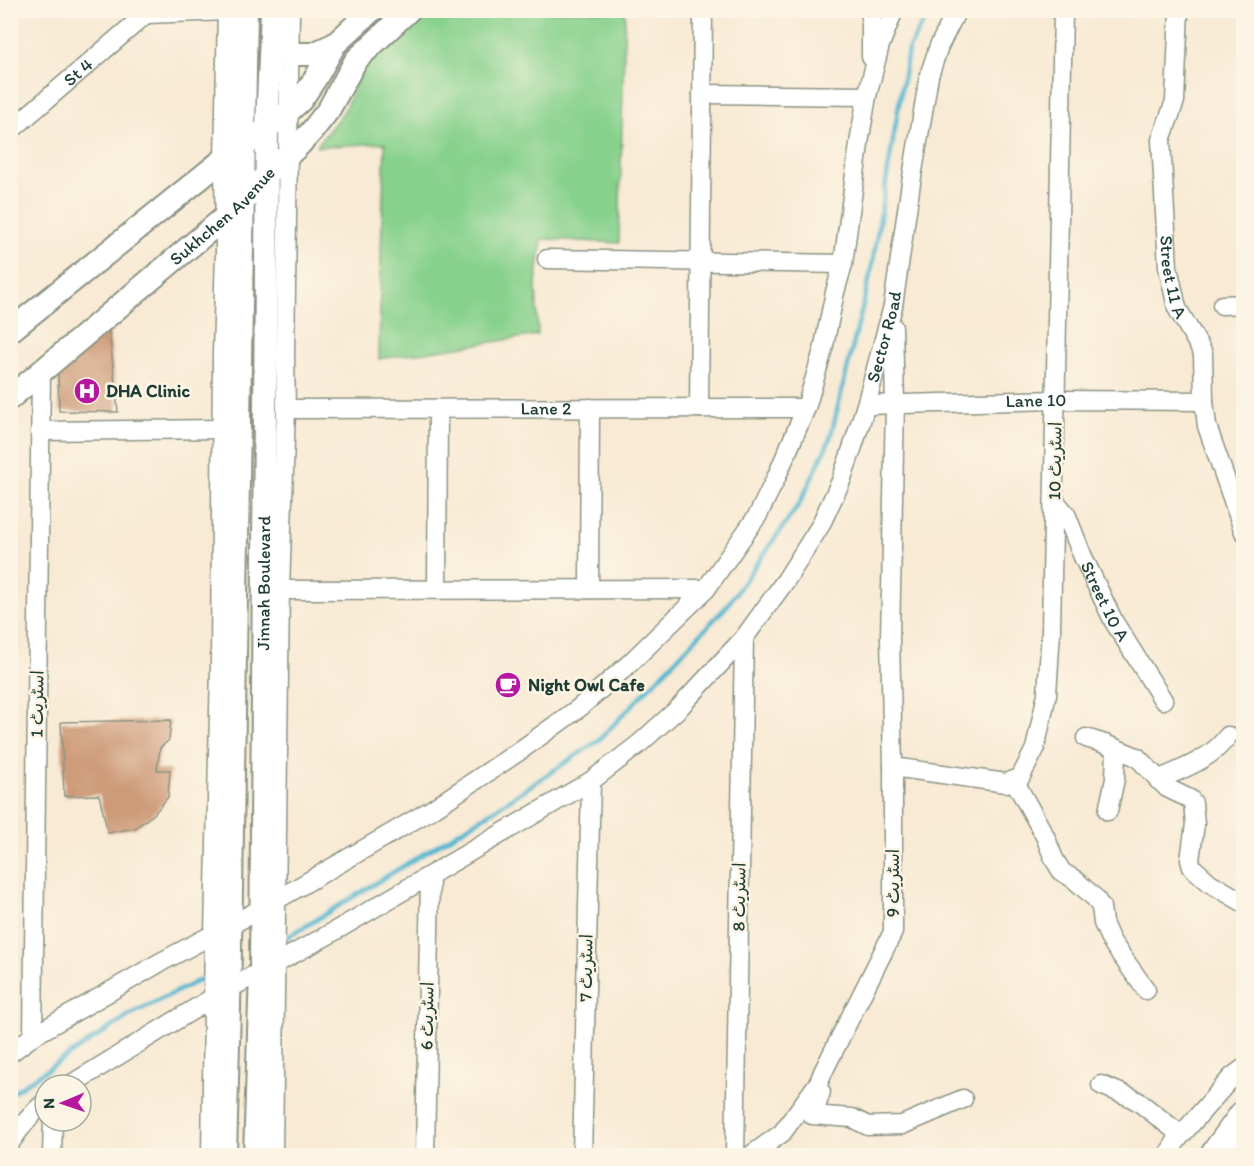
<svg xmlns="http://www.w3.org/2000/svg" width="1254" height="1166" font-family="Itim,'Playpen Sans Arabic',sans-serif">
  <style>
    .green { fill: #87d18d; stroke: #538760; stroke-width: 1.5 }
    .lines { fill: none; stroke-linecap: round; stroke-linejoin: round }
    .stream { stroke: #50b6cf; stroke-width: 4.5 }
    .building { fill: #ce9b79 }
    .minor-casing { stroke: #8c9484; stroke-width: 21 }
    .tertiary-casing { stroke: #8c9484; stroke-width: 26 }
    .trunk-casing { stroke: #8c9484; stroke-width: 33 }
    .minor { stroke: #fff; stroke-width: 18 }
    .tertiary { stroke: #fff; stroke-width: 22 }
    .trunk { stroke: #fff; stroke-width: 30 }
    .labels { text-anchor: middle; stroke-width: 5; stroke-linejoin: round; paint-order: stroke }
    .street-label { font-size: 18px; fill: #1f3d34; stroke: #fcf5e5 }
    .poi-label { font-size: 18px; font-weight: bold; fill: #1f3d34; stroke: #fcf5e5; text-anchor: start }
  </style>
  <rect width="100%" height="100%" fill="#fcf5e5"/>
  <filter id="ink" filterUnits="userSpaceOnUse"><feTurbulence type="fractalNoise" baseFrequency=".0167" numOctaves="2"/><feDisplacementMap in="SourceGraphic" scale="12" xChannelSelector="R" yChannelSelector="G"/><feConvolveMatrix kernelMatrix="1 2 1 2 8 2 1 2 1" color-interpolation-filters="sRGB"/></filter>
  <filter id="wash" filterUnits="userSpaceOnUse"><feTurbulence type="fractalNoise" baseFrequency=".008" numOctaves="4" result="noise"/><feDisplacementMap in="SourceGraphic" scale="24" xChannelSelector="R" yChannelSelector="G"/><feGaussianBlur stdDeviation="1.35" result="paint"/><feColorMatrix in="noise" values="0 0 0 0 0 0 0 0 0 0 0 0 0 0 0 0 0 1.4 0 .05"/><feComposite in="paint" operator="in"/></filter>
  <g filter="url(#wash)">
    <rect width="100%" height="100%" fill="#f8ead4"/>
    <path class="green" d="M424,11h201l-6,232 -77,-4 -6,45 2,51 -159,24 2,-108 4,-108 -69,4 28,-36 22,-51z"/>
    <g class="lines">
      <g class="stream">
        <path d="M288,937l200,-123 110,-73 128,-134 74,-104 30,-64 41,-167 37,-222 22,-40"/>
        <path d="M10,1094l123,-81 69,-34"/>
      </g>
    </g>
    <g id="blocks">
      <g class="building">
        <path d="M109,330l9,82 -59,-1 -1,-40z"/>
        <path d="M171,720l-2,20 -9,8 -3,22h13l-2,27 -14,17 -19,14 -27,5 -9,-38 -35,1 -3,-74z"/>
      </g>
    </g>
  </g>
  <g filter="url(#ink)">
    <use href="#blocks" fill-opacity="0" stroke="#8c9484" stroke-width="1.5"/>
    <g class="lines">
      <defs>
        <g id="minor">
          <path d="M871,10v47"/>
          <path id="s1" d="M1179,10l-4,91 -14,39 7,127 9,41 26,45 1,48 3,25 37,106"/>
          <path d="M146,14l81,-3"/>
          <path d="M702,94l165,2"/>
          <path id="s2" d="M10,131l136,-117"/>
          <path d="M547,259l296,5"/>
          <path d="M1222,305l22,-1"/>
          <path id="s3" d="M866,405l190,-5 148,1"/>
          <path d="M699,408l4,-398"/>
          <path id="s4" d="M286,409l520,-1"/>
          <path d="M40,431l182,-2"/>
          <path id="s5" d="M1054,500l12,14 17,43 31,65 49,78"/>
          <path d="M437,589l1,-180"/>
          <path d="M589,589l1,-181"/>
          <path d="M280,590l426,-1"/>
          <path d="M1086,738l19,6 32,13 30,31 23,11 3,4 2,21 -5,36 2,7 18,16 34,20"/>
          <path d="M893,767l113,16 14,-5 15,-29 12,-55 4,-63 12,-621"/>
          <path d="M1014,780l31,56 9,23 8,13 12,7 21,19 6,9 2,16 8,18 35,49"/>
          <path d="M1158,780c26,-12 52,-20 70,-44"/>
          <path d="M1108,811l7,-32 1,-30"/>
          <path d="M33,1036l8,-664"/>
          <path d="M10,1053l23,-17 126,-73 102,-54 170,-99 87,-58 61,-44 50,-44 77,-75 52,-74 18,-37 30,-70 17,-58 12,-58 8,-28 17,-127 7,-41 13,-51 14,-35"/>
          <path id="s6" d="M70,1085l144,-88 114,-62 263,-154 48,-37 40,-36 65,-70 42,-58 34,-54 21,-45 13,-38 12,-38 27,-99 18,-123 18,-107 10,-30 18,-36"/>
          <path d="M1101,1085l29,12 9,5 42,33"/>
          <path d="M821,1092l-4,12 -5,5v6l40,3 16,8 34,-1 61,-26"/>
          <path d="M10,1143c10,-15 21,-29 35,-41"/>
          <path d="M52,1156l1,-35"/>
          <path d="M211,1156l3,-222 6,-267 2,-313 3,-102 -1,-93 3,-149"/>
          <path d="M273,1156l7,-566 6,-181 -1,-54 5,-345"/>
          <path d="M425,1156l5,-280"/>
          <path d="M582,1156l9,-375"/>
          <path d="M735,1156l9,-518"/>
          <path d="M750,1156l32,-23 37,-51 4,-10 70,-140v-165l-3,-129 5,-234 -2,-77"/>
          <path d="M1167,1156l10,-16 55,-63 12,-9"/>
        </g>
        <g id="tertiary">
          <path d="M289,54h24l22,-10"/>
          <path d="M10,331l214,-172 20,-13 44,-34 13,-12 14,-21 20,-35 37,-34"/>
          <path id="s7" d="M10,398l233,-196 24,-28 30,-27 15,-16 17,-22 27,-49 53,-50"/>
          <path d="M225,1156l4,-149 17,-997"/>
          <path id="s8" d="M255,1156l6,-184 6,-845 5,-117"/>
        </g>
        <path id="trunk" d="M1215,1156l29,-40"/>
      </defs>
      <use href="#minor" class="minor-casing"/>
      <use href="#tertiary" class="tertiary-casing"/>
      <use href="#trunk" class="trunk-casing"/>
      <use href="#minor" class="minor"/>
      <use href="#tertiary" class="tertiary"/>
      <use href="#trunk" class="trunk"/>
    </g>
  </g>
  <defs>
    <symbol id="hospital-disc" viewBox="-11 -11 22 22"><circle r="9.5" fill="#b5179e" stroke="#fcf5e5"/><path d="M-5-5h3v3.5h4V-5h3V5h-3V1.5h-4V5h-3Z" fill="#fff"/></symbol>
    <symbol id="cafe-disc" viewBox="-11 -11 22 22"><circle r="9.5" fill="#b5179e" stroke="#fcf5e5"/><path d="M-5.5-4.5H6V0H3Q3 3.5 0 3.5H-2.5Q-5.5 3.5-5.5 0ZM3-3.2v2h1.7v-2ZM-6 4.5H4V6H-6Z" fill="#fff"/></symbol>
  </defs>
  <g fill-rule="evenodd">
    <use href="#hospital-disc" x="72" y="376" width="30" height="30"/>
    <use href="#cafe-disc" x="493" y="670" width="30" height="30"/>
  </g>
  <g class="labels">
    <g class="street-label">
      <text dy="6" stroke="none"><textPath href="#s2" startOffset="90">St 4</textPath></text>
      <text dy="6" stroke="none"><textPath href="#s7" startOffset="280">Sukhchen Avenue</textPath></text>
      <text dy="6" stroke="none"><textPath href="#s1" startOffset="270">Street 11 A</textPath></text>
      <text dy="6" stroke="none"><textPath href="#s6" startOffset="1149">Sector Road</textPath></text>
      <text dy="6" stroke="none"><textPath href="#s3" startOffset="170">Lane 10</textPath></text>
      <text dy="6" stroke="none"><textPath href="#s4" startOffset="260">Lane 2</textPath></text>
      <text transform="translate(1055 461) rotate(-89)" y="6">اسٹریٹ 10</text>
      <text dy="6" stroke="none"><textPath href="#s8" startOffset="573">Jinnah Boulevard</textPath></text>
      <text dy="6" stroke="none"><textPath href="#s5" startOffset="114">Street 10 A</textPath></text>
      <text transform="translate(37 704) rotate(-89)" y="6">اسٹریٹ 1</text>
      <text transform="translate(893 883) rotate(-90)" y="6">اسٹریٹ 9</text>
      <text transform="translate(739 897) rotate(-89)" y="6">اسٹریٹ 8</text>
      <text transform="translate(586 968) rotate(-89)" y="6">اسٹریٹ 7</text>
      <text transform="translate(427 1016) rotate(-89)" y="6">اسٹریٹ 6</text>
    </g>
    <g class="poi-label">
      <text x="106" y="397">DHA Clinic</text>
      <text x="528" y="691">Night Owl Cafe</text>
    </g>
  </g>
  <rect width="1254" height="1166" fill="none" stroke="#fcf5e5" stroke-width="36"/>
  <g transform="translate(63 1103) rotate(268)"><circle r="28" fill="#fcf5e5" stroke="#a4ab9e" stroke-width="1.5"/>
  <path d="M0-4.5L10 22L0 15L-10 22Z" fill="#b5179e"/>
  <text y="-9" font-size="16" font-weight="bold" text-anchor="middle" fill="#1f3d34">N</text>
  </g>
</svg>
